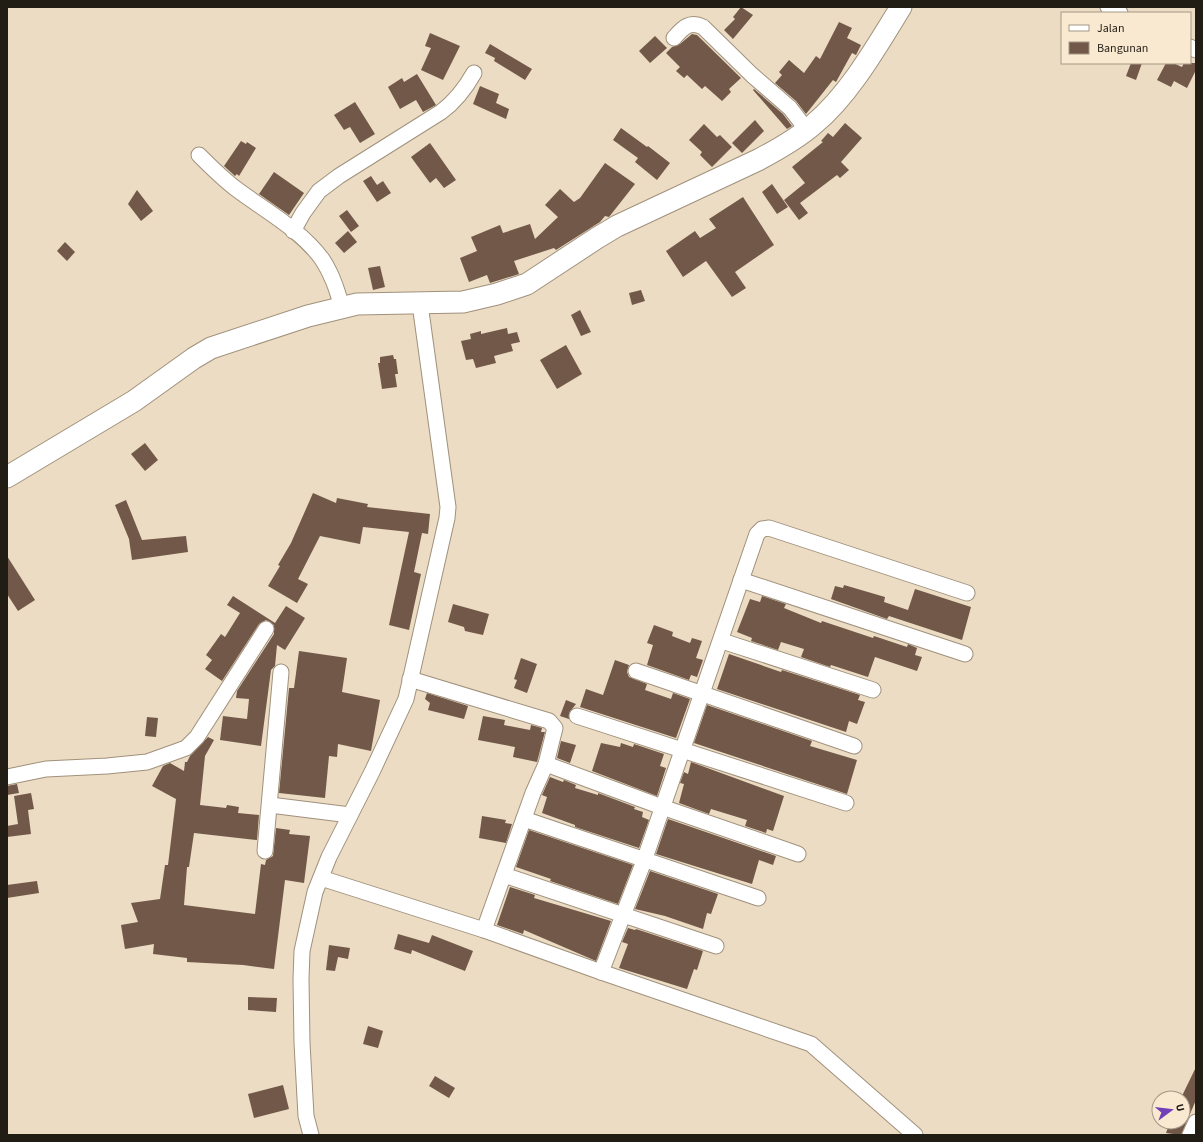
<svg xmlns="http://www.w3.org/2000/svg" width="1203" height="1142" font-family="'Source Sans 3',sans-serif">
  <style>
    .building { fill: #725848 }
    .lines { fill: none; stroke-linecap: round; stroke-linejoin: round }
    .street-casing { stroke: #a0917c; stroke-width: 17 }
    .secondary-casing { stroke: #a0917c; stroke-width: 23 }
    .street { stroke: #fff; stroke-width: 15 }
    .secondary { stroke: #fff; stroke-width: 21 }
  </style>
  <rect width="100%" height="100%" fill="#ecdcc4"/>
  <g class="building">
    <path d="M741,7l12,8 -20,24 -9,-9 11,-11 -2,-2z"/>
    <path d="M839,22l13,6 -5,10 14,7 -5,10 -4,-2 -16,29 -3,-2 -27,34 -10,-13 -21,-18 7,-8 -3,-3 10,-12 15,13 12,-17 4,3z"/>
    <path d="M430,33l30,13 -17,34 -22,-10 10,-22 -6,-2z"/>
    <path d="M692,34l5,1 44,43 -12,11 2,3 -9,9 -17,-15 -3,3 -15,-14 -3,3 -8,-7 4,-4 -14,-14 6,-6 8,-3z"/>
    <path d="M655,36l12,12 -17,15 -11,-12z"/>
    <path d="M490,44l42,25 -7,11 -31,-19 1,-3 -10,-5z"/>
    <path d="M1131,63h11l-6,17 -10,-4z"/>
    <path d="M1166,63h7l9,4 2,-4h12v7l-9,18 -13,-7 -3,6 -14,-7z"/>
    <path d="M417,74l19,31 -13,7 -7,-12 -16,9 -12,-22 14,-9 2,4z"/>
    <path d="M480,86l19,8 -3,9 13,6 -3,10 -33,-15z"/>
    <path d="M754,89l29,25 9,12 -5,3 -34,-39z"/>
    <path d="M355,102l20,32 -15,9 -10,-16 -6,3 -10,-15z"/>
    <path d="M755,120l9,11 -22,22 -10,-10z"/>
    <path d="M845,123l17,15 -21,24 8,8 -9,8 -3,-3 -37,28 8,10 -9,7 -15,-20 21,-17 -13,-16 31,-25 -2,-1 7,-8 5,4z"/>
    <path d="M704,124l13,13 3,-2 12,12 -20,20 -12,-12 2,-3 -13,-12z"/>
    <path d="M621,128l26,19 1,-1 22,17 -13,17 -22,-18 3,-4 -25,-18z"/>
    <path d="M241,141l5,3 1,-2 9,6 -17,28 -2,-2 -2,2 -11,-10z"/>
    <path d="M430,143l26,37 -12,8 -8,-10 -6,5 -19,-26z"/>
    <path d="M605,163l30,21 -26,33 -4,-1 -5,6 -44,28 -2,-2 -40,13 5,13 -29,9 -3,-8 -18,7 -9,-24 17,-7 -6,-14 29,-12 3,8 27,-9 5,15 23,-22 -13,-12 15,-16 14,13 6,-4z"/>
    <path d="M274,172l30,21 -15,22 -30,-21z"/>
    <path d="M371,176l6,9 6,-4 8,12 -14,9 -14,-21z"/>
    <path d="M772,184l16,23 -11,7 -15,-22z"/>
    <path d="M137,190l16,21 -12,10 -13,-17z"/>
    <path d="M743,197l31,48 -39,27 11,16 -14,9 -26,-36 -23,16 -17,-26 29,-20 5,7 16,-10 -7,-9z"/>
    <path d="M347,210l12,16 -8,6 -12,-16z"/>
    <path d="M348,231l9,11 -13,11 -9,-10z"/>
    <path d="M65,242l10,10 -8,9 -10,-10z"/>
    <path d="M380,266l5,21 -12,3 -5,-22z"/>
    <path d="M641,290l4,11 -13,4 -3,-12z"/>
    <path d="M580,310l11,22 -10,4 -10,-21z"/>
    <path d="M507,328l1,6 9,-2 3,10 -9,2 2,7 -19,5 2,7 -20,5 -3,-9 -7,1 -5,-19 10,-2 -1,-5 11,-3v3z"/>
    <path d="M566,345l16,29 -25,15 -17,-29z"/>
    <path d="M393,355l1,4h2l2,15h-3l2,13 -15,2 -4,-26h2v-6z"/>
    <path d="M145,443l13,17 -13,11 -14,-17z"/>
    <path d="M313,493l23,10 1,-5 31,6 -1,3 63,7 -2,20 -6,-1 -8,39 7,2 -12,56 -20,-5 20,-93 -46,-5 -3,17 -40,-8 -22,43 10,5 -11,19 -29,-17 12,-20 -2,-1 13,-22z"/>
    <path d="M126,500l16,40 44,-4 2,16 -56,8 -3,-21 -14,-34z"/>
    <path d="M7,556l28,44 -17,11 -11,-17z"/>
    <path d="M844,585l41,12 -1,5 24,8 7,-21 56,18 -9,33 -73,-24 -2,3 -56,-20 4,-13 8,2z"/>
    <path d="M233,596l42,27 11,-17 19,12 -20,32 -8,-5 -2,21 -4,4 -10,76 -41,-6 3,-24 24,3 2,-20 -13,-1 1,-7 37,-57v-9l-8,-5 -7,4 -37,57 -17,-12 7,-9 -6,-5 15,-21 4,3 15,-24 -13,-8z"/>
    <path d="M762,596l24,8 -2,4 37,15 1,-2 51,17 1,-2 33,11 1,-3 9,4 -2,7 7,2 -5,14 -42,-14 -7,20 -37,-12 -1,2 -29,-10 3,-8 -23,-7 -3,8 -27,-9 1,-3 -15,-6 13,-33 10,3z"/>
    <path d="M453,604l36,10 -6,21 -18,-4 -1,-4 -16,-5z"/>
    <path d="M654,625l19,7 -1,4 18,7 2,-5 10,3 -6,17 7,2 -6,17 -6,-2 -2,5 -42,-15 6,-20 -6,-2z"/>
    <path d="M299,651l48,7 -5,34 38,8 -9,51 -33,-7 -1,13 -8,-1 -4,42 -46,-5 10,-105h5z"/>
    <path d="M729,654l52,18 1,-2 78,25 -2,5 7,2 -8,22 -8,-3 -3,11 -129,-43z"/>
    <path d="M521,658l16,6 -10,29 -13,-5 3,-8 -3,-1z"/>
    <path d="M615,660l14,5 -2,7 2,5 18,7 -2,6 26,9 2,-6 17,6 -14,39 -96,-31 6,-18 17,6z"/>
    <path d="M427,693l41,13 -4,13 -36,-9 2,-7 -5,-4z"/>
    <path d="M566,700l10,4 -7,9v6l-9,-3z"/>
    <path d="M707,705l105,36 -2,5 47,14 -10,34 -153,-51z"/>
    <path d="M483,716l22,4 -1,5 26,5 1,-5 11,3 -1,4h4l-8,30 -24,-5 2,-10 -37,-7z"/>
    <path d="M147,717l11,1 -2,19 -11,-1z"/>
    <path d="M208,737l6,3 -9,16 -5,49 26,3 1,-3 12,2 -1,6 21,2 -2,25 -63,-7 -5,34h-2l-3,38 71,9 6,-50 4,1 1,-5 7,-4 3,-28 14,2 -1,4 21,2 -6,47 -19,-3 -11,89 -31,-4 -56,-3v-4l-34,-4 1,-10 -29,5 -4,-24 17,-3 -7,-19 29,-4 5,-34h3l8,-66 -24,-13 11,-20 7,-3 14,8 1,-9h2l3,-6z"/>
    <path d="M561,741l15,4 -6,18 -13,-5z"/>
    <path d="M601,743l19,4 1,-4 12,4 1,-3 30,10 -4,12 6,2 -9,28 -65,-25z"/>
    <path d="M691,762l93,34 -11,35 -6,-2 -1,4 -21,-7 2,-6 -36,-11 -2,5 -30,-11 5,-19 -4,-1 4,-11 4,2z"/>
    <path d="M550,777l13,5 1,-2 12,5 -1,3 23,7v-2l37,14 -1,2 9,3 -1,5 7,3 -10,28 -64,-21v-2l-33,-12 5,-16 -5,-2z"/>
    <path d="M17,784l2,9 -12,2v-9z"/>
    <path d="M31,793l3,16 -6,1 3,24 -24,3v-11l11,-2 -4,-28z"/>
    <path d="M482,816l24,4 -1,3 7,1 -6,19 -27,-5z"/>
    <path d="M668,819l108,37 -3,9 -14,-5 -7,24 -96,-30z"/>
    <path d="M529,830l104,35 -15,39 -68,-23 1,-2 -35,-12z"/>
    <path d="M650,871l68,23 -7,20 -4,-1 -4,16 -38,-13 -30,-7z"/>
    <path d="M37,881l2,12 -32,5v-13z"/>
    <path d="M510,887l25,8 -1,3 77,23 -15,40 -72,-31 -1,4 -26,-9z"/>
    <path d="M628,928l7,2 1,-1 67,22 -6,19 -3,-1 -7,20 -68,-21 9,-24 -6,-2z"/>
    <path d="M398,934l31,9 3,-8 41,16 -8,20 -53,-21 -1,4 -17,-5z"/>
    <path d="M329,945l21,3 -2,11 -10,-2 -3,14 -9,-1z"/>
    <path d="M248,997l29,1 -1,14 -28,-2z"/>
    <path d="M368,1026l15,5 -5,17 -15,-4z"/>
    <path d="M1196,1067v33l-15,35 -15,-2 4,-11h13v-24h-2z"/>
    <path d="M435,1076l20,12 -6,10 -20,-12z"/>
    <path d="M283,1085l6,24 -35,9 -6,-24z"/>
  </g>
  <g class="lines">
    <defs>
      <g id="street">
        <path d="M1108,7l12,6"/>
        <path d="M674,38c8,-9 15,-18 29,-11l49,48 38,33 17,22"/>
        <path d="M1190,47l6,3"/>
        <path d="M199,155c11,11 23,23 36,33 29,22 65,41 87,71 10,15 15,31 20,48"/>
        <path d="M293,231l10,-18 16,-22 20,-15 102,-64c15,-11 24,-23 33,-39"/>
        <path d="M741,580l224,74"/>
        <path d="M722,641l151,49"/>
        <path d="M636,671l218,75"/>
        <path d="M410,679l139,42 6,7 -9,36 -13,29 -49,137"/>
        <path d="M577,716l269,87"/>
        <path d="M546,764l116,43 136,47"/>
        <path d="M7,777l39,-8 61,-3 40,-4 39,-14 11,-11 69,-108"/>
        <path d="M270,805l80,10"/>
        <path d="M524,819l234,79"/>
        <path d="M265,851l16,-179"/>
        <path d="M504,875l212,71"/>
        <path d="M321,878l163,52 117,42 210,72 104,91"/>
        <path d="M601,972l43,-111 113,-327 5,-5 7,-1 198,65"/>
        <path d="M311,1135l-5,-19 -4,-73 -1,-64 1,-28 13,-59 14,-35 43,-85 34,-73 41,-181 1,-11 -28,-203"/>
        <path d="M1190,1135l6,-13"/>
      </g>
      <path id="secondary" d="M7,477l127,-76 60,-43 17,-10 97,-32 49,-12 106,-2 34,-8 30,-10 70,-46 20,-12 141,-66c19,-10 39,-21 56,-36 35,-29 63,-78 87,-117"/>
    </defs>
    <use href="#street" class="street-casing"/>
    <use href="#secondary" class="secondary-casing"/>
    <use href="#street" class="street"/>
    <use href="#secondary" class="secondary"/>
  </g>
  <rect width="1203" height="1142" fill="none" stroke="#221d14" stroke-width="16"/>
  <rect x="1061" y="12" width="130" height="52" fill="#f9e9d1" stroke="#a39785"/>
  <rect x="1069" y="25" width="20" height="6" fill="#ffffff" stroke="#a39785"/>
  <text x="1097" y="32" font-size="12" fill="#221d14">Jalan</text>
  <rect x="1069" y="42" width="20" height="12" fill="#725848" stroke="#a39785"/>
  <text x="1097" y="52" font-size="12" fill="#221d14">Bangunan</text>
  <g transform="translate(1171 1110) rotate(75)"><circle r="19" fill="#f9e9d1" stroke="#a39785"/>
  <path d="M0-3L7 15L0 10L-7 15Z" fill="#7140b8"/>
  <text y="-6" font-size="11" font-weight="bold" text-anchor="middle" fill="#221d14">U</text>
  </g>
</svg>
